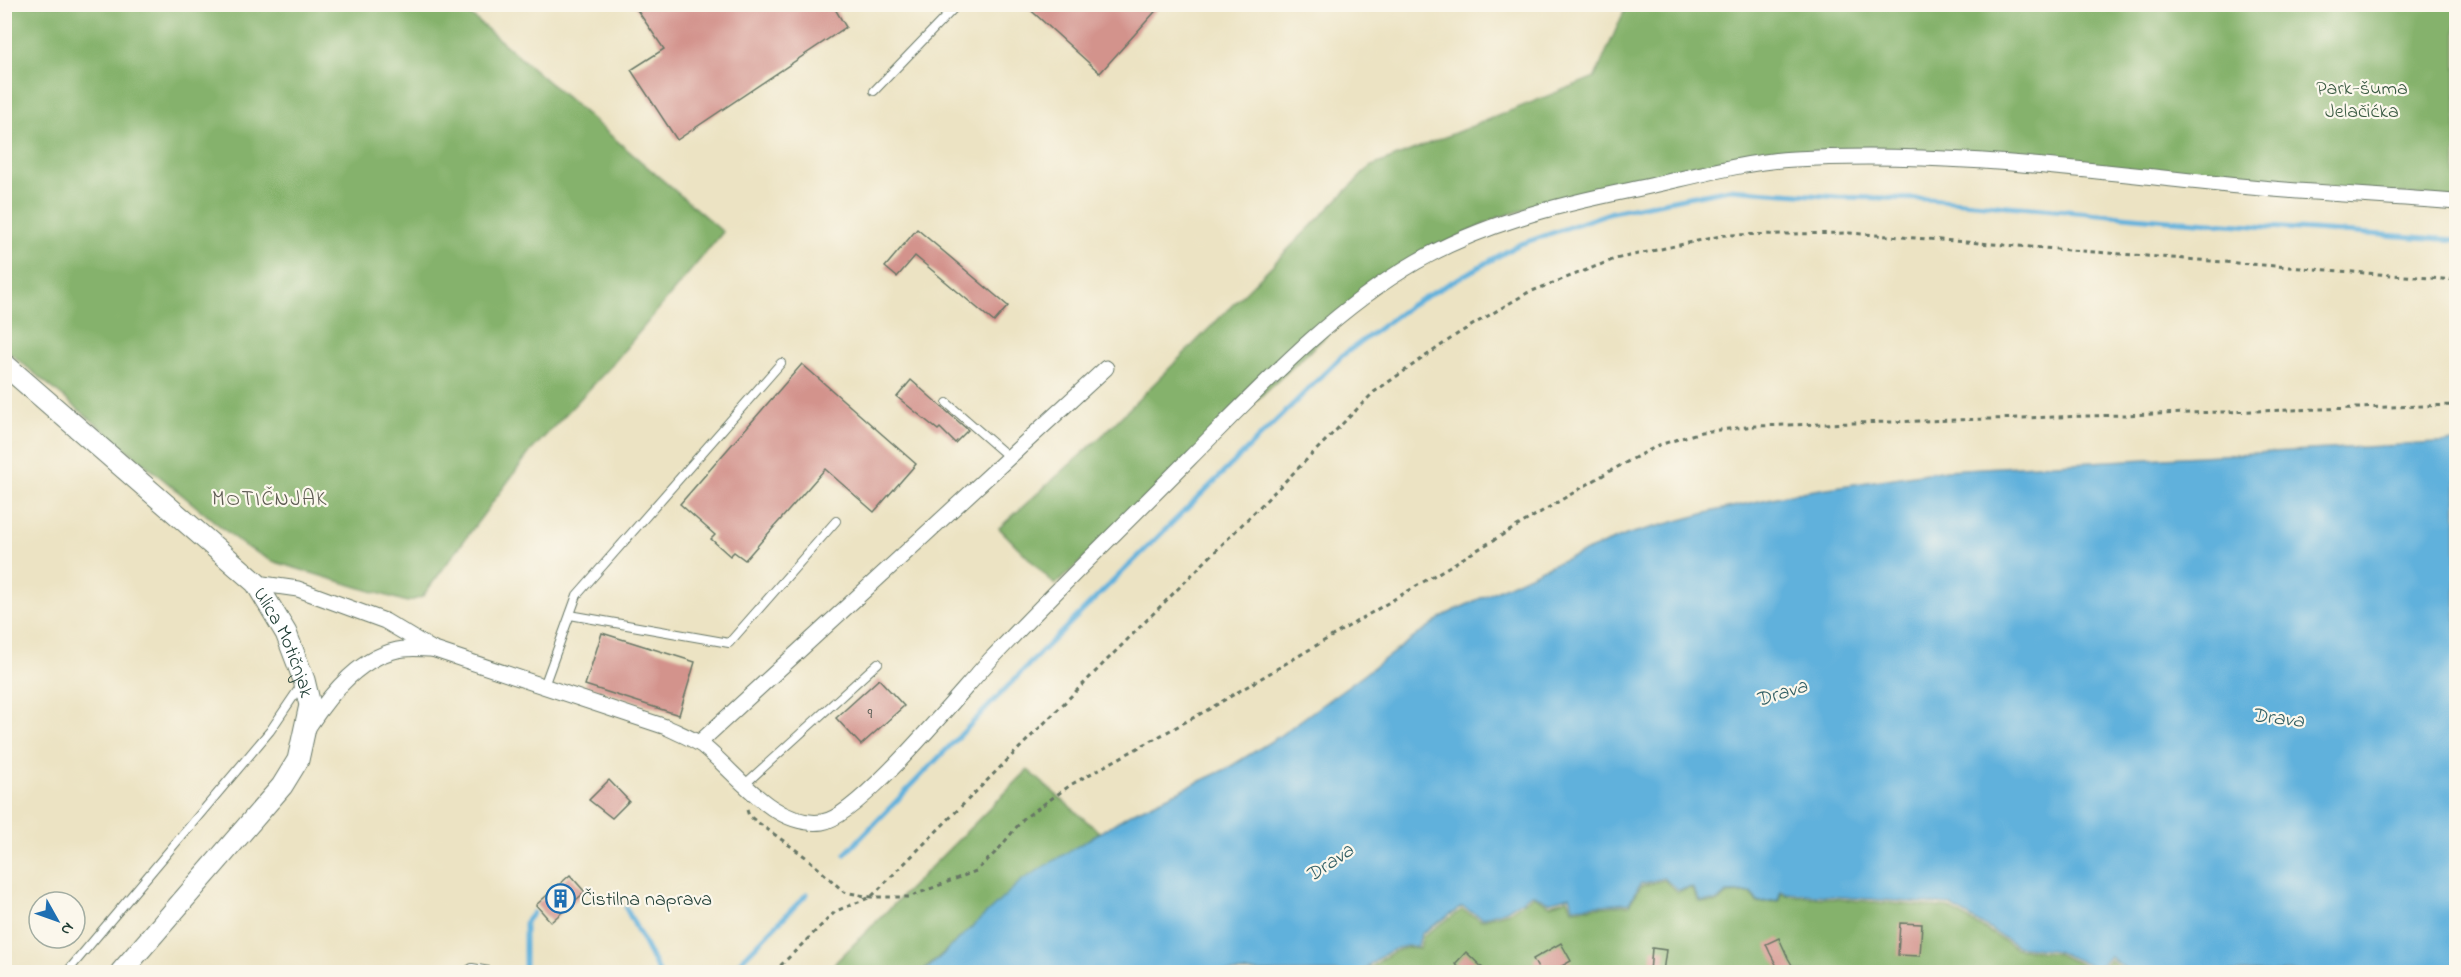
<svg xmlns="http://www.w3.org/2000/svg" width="2461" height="977" font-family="'Indie Flower',sans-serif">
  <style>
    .forest { fill: #85b26c; stroke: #527850; stroke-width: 1.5 }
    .water { fill: #61b1dc; stroke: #407788; stroke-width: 1.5 }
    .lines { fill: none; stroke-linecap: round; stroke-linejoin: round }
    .stream { stroke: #61b1dc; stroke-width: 5 }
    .building { fill: #d3938c }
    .lane-casing { stroke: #677766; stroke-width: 10 }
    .street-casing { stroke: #677766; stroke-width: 17 }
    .secondary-casing { stroke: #677766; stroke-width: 23 }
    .path { stroke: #677766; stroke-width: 3; stroke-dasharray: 4.5 4.5; stroke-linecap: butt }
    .lane { stroke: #fff; stroke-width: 8 }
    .street { stroke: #fff; stroke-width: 15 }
    .secondary { stroke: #fff; stroke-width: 21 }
    .labels { text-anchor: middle; stroke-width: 4.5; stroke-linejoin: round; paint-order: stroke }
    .number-label { font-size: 16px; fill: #4c524a }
    .park-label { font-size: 20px; fill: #3a5a42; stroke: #fbf7ec }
    .street-label { font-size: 20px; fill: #1f3d34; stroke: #fbf7ec }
    .poi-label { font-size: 20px; fill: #1f3d34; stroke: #fbf7ec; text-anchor: start }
    .neighbourhood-label { font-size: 21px; letter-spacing: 1.5px; fill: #5e5b53; stroke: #fbf7ec }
    .water-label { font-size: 21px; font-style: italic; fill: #336066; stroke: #fbf7ec }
  </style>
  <rect width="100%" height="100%" fill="#fbf7ec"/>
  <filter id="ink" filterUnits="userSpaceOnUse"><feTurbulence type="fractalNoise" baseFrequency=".0167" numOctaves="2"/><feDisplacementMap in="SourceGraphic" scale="12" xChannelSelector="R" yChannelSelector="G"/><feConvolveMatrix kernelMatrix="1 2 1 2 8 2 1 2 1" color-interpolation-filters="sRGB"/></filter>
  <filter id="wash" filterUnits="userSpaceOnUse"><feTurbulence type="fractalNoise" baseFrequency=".008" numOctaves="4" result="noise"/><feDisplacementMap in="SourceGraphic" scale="24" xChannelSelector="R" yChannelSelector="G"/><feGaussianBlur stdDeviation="1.35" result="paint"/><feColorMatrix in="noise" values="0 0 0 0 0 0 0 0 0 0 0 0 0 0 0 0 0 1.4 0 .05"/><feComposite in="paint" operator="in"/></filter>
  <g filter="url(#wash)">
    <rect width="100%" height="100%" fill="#ece3c3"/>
    <g class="forest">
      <path d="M4,5h455l264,227 -112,134 -81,86 -108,145 -15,5 -135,-41 -29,-16 -238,-196z"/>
      <path d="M1627,5h829v194l-590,-51 -90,6 -89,14 -94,22 -93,27 -92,44 -353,324 -56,-57 106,-95 265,-266 225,-90z"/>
      <path d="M1028,770l71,62 -107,77 -70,63h-96z"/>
      <path d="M1664,880l13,12 14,-4 8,14 18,1 10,-9 24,-1 6,10 22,-2 2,-9 5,3 163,13 67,40 41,6 40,17 13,-11 16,12h-760c17,-14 31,-27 54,-24l3,-12 39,-26 19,10 28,-8 24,-16 17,9 18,-6 4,10 57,-4 12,-19z"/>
    </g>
    <path class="water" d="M2456,442v530h-326l-20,-15 -13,11 -41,-17 -39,-5 -67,-41 -163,-12 -6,-3 -3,10 -20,2 -7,-10 -25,1 -9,8h-17l-8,-14 -14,3 -14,-12 -24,6 -11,19 -56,4 -3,-11 -21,6 -17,-8 -25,16 -25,8 -20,-11 -41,27 -3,12c-24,-3 -39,12 -56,26h-438l98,-92 108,-66 98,-46 50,-31 167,-122 106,-50 78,-31 85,-23 81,-18 152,-23z"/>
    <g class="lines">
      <g class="stream">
        <path d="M845,854l199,-205 299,-294 68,-50 107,-60 94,-33 117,-23 109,8 90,2 240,21 288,20"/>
        <path d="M626,908l33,64"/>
        <path d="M525,972v-49l8,-10"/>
        <path d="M730,972l77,-78"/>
      </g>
    </g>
    <g id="blocks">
      <g class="building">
        <path d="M633,4h199l14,23 -169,113 -46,-70 33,-21z"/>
        <path d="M1024,4h138l-62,69z"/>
        <path d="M917,229l91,77 -14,16 -79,-66 -18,21 -12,-10z"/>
        <path d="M802,364l114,100 -42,48 -49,-43 -80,91 -11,-8 -4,4 -19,-17 4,-4 -35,-31z"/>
        <path d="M911,380l57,50 -13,13 -15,-15 -2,2 -41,-33z"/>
        <path d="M602,633l93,29 -16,53 -94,-30z"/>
        <path d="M879,679l25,27 -43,39 -25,-27z"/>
        <path d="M609,780l20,21 -17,17 -23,-18z"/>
        <path d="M570,875l15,17 -34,30 -15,-17z"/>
        <path d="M1900,923l22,1 -2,32 -22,-1z"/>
        <path d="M1779,938l9,20 8,14h-16l-10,-19 -4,-9z"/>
        <path d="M1561,943l10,18 -20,11h-11l-7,-13z"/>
        <path d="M1652,948l14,2 -3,22h-13z"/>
        <path d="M1466,952l21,20h-23l-9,-8z"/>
      </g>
    </g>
  </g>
  <g filter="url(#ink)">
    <use href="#blocks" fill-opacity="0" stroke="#677766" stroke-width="1.5"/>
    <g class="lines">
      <defs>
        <g id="lane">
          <path d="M874,91l84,-87"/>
          <path d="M947,403l63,55"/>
          <path d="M570,615l159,28 107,-122"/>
          <path d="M544,686l33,-91 204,-232"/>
          <path d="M744,785l134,-122"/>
          <path d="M67,972l203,-241 32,-47"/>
          <path d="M466,972l6,-4 23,4"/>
        </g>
        <g id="street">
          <path d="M256,583l42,6 87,32 47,28"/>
          <path d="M309,726c22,-33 53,-72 95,-77 9,-1 19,0 28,0l234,78c12,6 26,11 37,19 33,26 70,82 119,76 36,-4 140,-132 170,-164 64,-68 132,-133 197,-199 70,-70 141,-147 227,-197 66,-38 141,-57 215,-72 54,-11 109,-28 163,-31 149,-9 297,12 445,27 72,7 145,10 217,16"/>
          <path d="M699,743l407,-375"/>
        </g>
        <g id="secondary">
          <path id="s1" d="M4,364l252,219 30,50 18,47 6,25 -12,55 -16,26 -161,186"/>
        </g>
      </defs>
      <use href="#lane" class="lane-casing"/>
      <use href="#street" class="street-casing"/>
      <use href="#secondary" class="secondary-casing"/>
      <g class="path">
        <path d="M747,810l2,6 58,42 37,34 27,5h38l67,-26 22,-21 25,-31 49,-35 139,-76 399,-237 49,-26 42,-13 54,-6 701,-21"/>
        <path d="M774,972l62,-61 35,-14 503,-505 85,-59 68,-40 88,-34 110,-24 125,-2 606,47"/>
      </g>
      <use href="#lane" class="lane"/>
      <use href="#street" class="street"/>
      <use href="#secondary" class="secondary"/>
    </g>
  </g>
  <defs>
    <symbol id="building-ring" viewBox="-11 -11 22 22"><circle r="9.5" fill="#fbf7ec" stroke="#1f6fb2" stroke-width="1.5"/><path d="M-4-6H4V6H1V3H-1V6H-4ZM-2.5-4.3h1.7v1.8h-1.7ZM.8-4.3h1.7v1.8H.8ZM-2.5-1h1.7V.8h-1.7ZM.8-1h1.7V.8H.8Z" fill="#1f6fb2"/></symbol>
  </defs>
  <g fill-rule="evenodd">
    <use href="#building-ring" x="544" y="882" width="33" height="33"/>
  </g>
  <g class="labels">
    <g class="number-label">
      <text x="870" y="718">9</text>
    </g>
    <g class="park-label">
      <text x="2362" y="94">Park-šuma<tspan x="2362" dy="23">Jelačićka</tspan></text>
    </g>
    <g class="street-label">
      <text dy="7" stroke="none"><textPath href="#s1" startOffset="400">Ulica Motičnjak</textPath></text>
    </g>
    <g class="poi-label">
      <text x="581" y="905">Čistilna naprava</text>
    </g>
    <g class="neighbourhood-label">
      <text x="270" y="505">MOTIČNJAK</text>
    </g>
    <g class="water-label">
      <text transform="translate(1781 692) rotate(-17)" y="7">Drava</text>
      <text transform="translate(2278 717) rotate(7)" y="7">Drava</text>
      <text transform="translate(1329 862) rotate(-34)" y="7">Drava</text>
    </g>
  </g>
  <rect width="2461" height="977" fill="none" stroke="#fbf7ec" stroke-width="24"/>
  <g transform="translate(57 920) rotate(130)"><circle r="28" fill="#fbf7ec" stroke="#a3ada2" stroke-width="1.5"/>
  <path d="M0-4.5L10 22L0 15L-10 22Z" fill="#1f6fb2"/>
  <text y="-9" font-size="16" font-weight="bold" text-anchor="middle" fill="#1f3d34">N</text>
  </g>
</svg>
